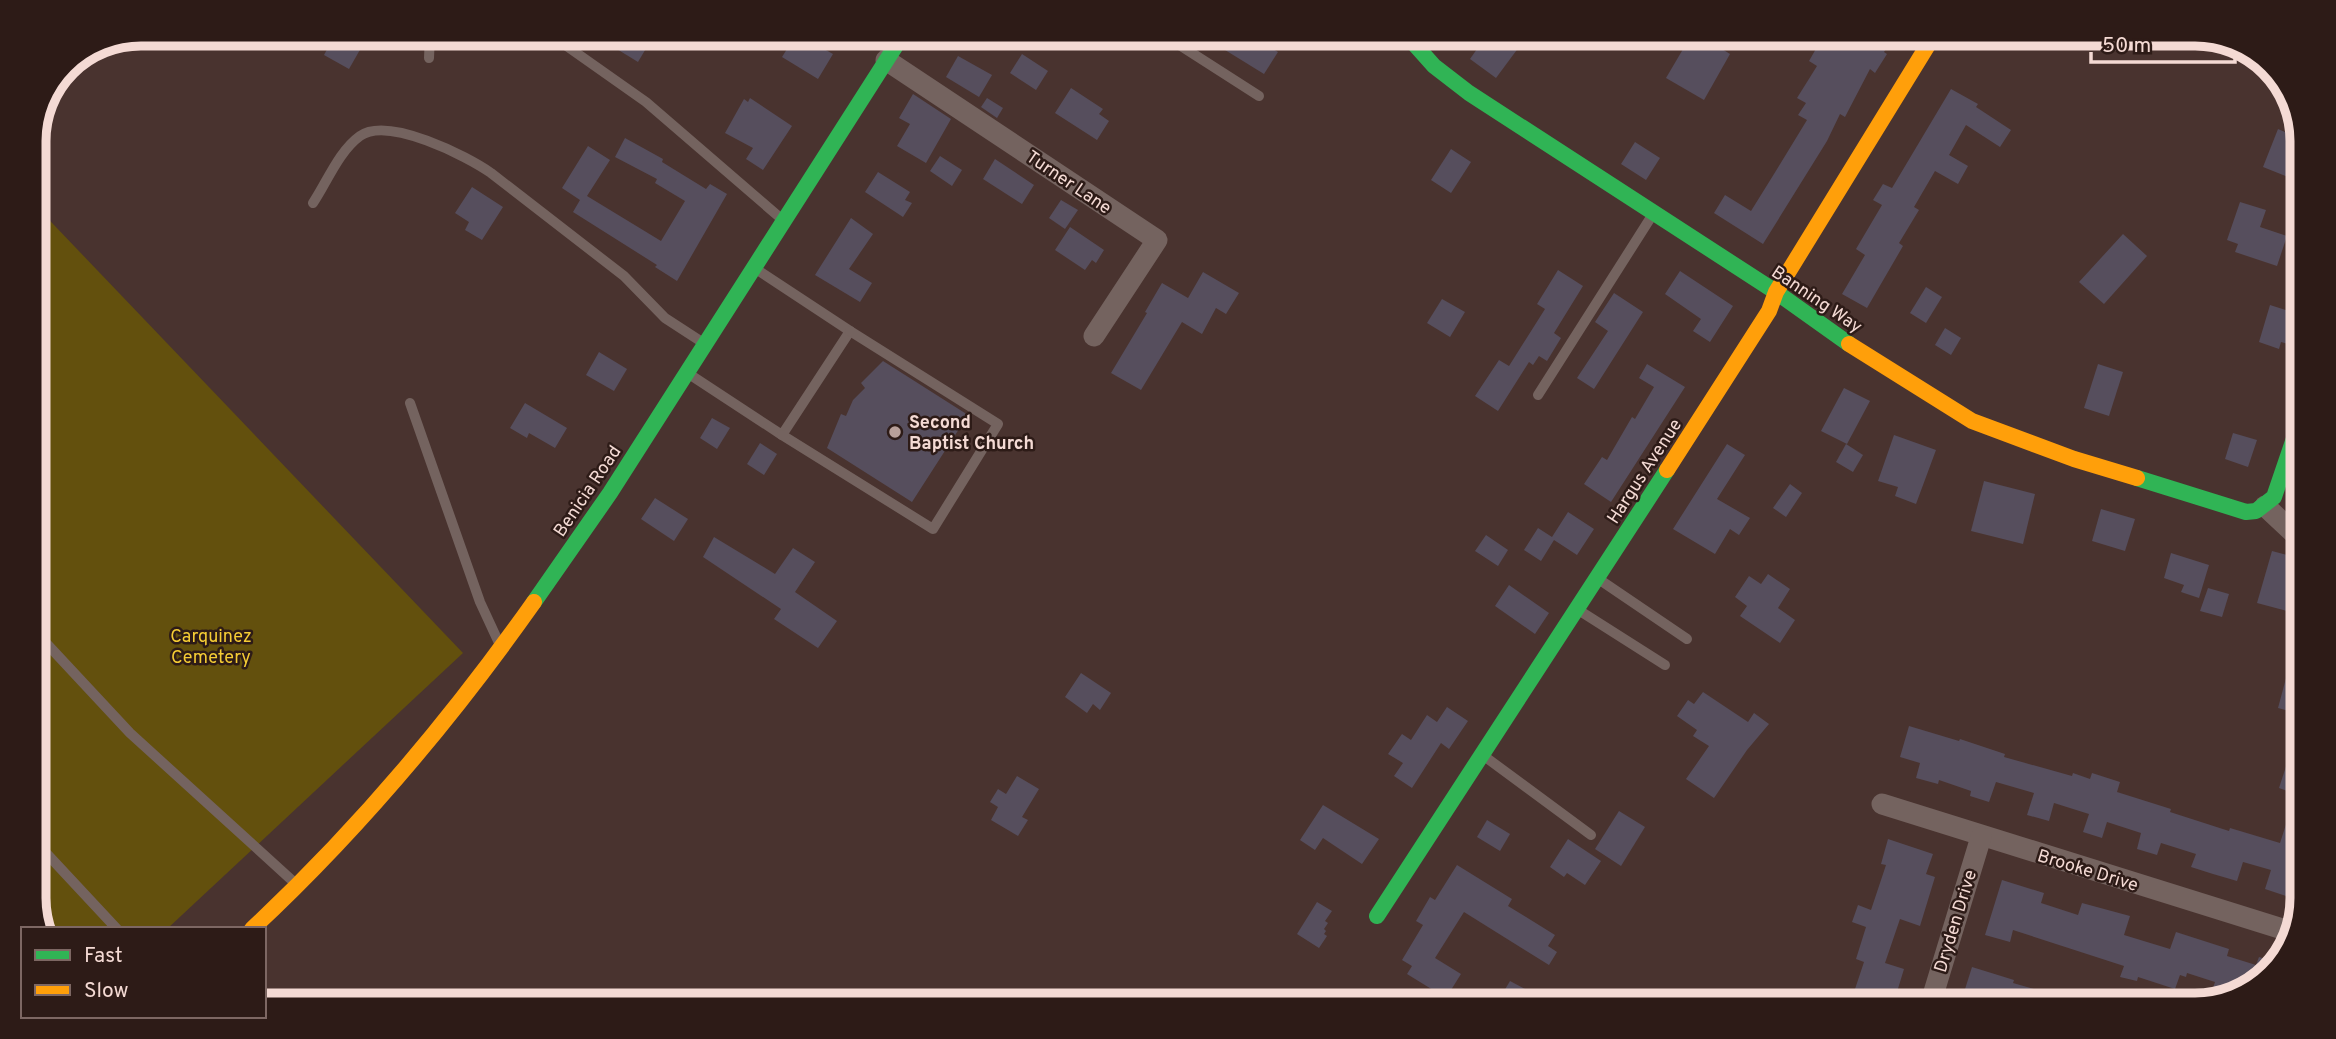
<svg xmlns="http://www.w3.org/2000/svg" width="2336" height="1039" font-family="Overpass,sans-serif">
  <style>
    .green { fill: #63500d }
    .building { fill: #564e5d }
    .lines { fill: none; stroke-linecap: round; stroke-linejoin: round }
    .lane { stroke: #74635f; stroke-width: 10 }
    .street { stroke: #74635f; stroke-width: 21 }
    .fast { stroke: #30b455; stroke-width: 16 }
    .slow { stroke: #ff9f0a; stroke-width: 16 }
    .poi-dot { fill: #b8a09a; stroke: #2d1b17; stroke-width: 2.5 }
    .labels { text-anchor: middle; stroke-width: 5; stroke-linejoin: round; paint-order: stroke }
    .street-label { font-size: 18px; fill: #f4dad4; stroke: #2d1b17 }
    .poi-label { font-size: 18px; font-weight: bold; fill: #f4dad4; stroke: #2d1b17; text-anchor: start }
    .park-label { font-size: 18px; fill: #f5cc34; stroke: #2d1b17 }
    .rim { fill: none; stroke: #f4dad4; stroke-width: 9 }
  </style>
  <rect width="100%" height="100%" fill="#49332f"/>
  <path class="green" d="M33,203l430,450 -296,276h-126l-7,-23z"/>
  <g class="building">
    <path d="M335,34h34l-20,35 -25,-14z"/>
    <path d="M594,35h60l-16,27z"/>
    <path d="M803,37l30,17 -15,25 -36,-22 10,-16 6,4z"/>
    <path d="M1204,37l51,1 23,14 -14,22z"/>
    <path d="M1484,39h23l12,8 -23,31 -26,-19z"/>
    <path d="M1689,39h17l24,15 -26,46 -38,-22z"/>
    <path d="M1821,40h70l-7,12 3,2 -12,19 -5,-4 -25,48 -5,-3 -13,27 -64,103 -49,-31 11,-18 26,16 23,-37 33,-54 -9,-5 8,-12 -9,-5 20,-32 -8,-5z"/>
    <path d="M1022,54l26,17 -12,19 -26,-17z"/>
    <path d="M958,56l34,19 -13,22 -33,-20z"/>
    <path d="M1071,88l32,21 -4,5 10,7 -12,19 -42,-27z"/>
    <path d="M1951,89l27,15 -2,3 35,23 -11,17 -34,-22 -17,30 19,11 -10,18 -23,-13 -21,36 5,3 -20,33 4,3 -36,62 -25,-14 23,-39 -9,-6 26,-44 -9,-5 10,-16 9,4z"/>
    <path d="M913,94l38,25 -25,44 -29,-17 13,-22 -11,-6z"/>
    <path d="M750,98l42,28 -29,44 -17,-11 7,-11 -28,-15 19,-34 4,3z"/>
    <path d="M987,98l16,10 -6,10 -16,-11z"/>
    <path d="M2278,129l24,10 -14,38 -25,-10z"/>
    <path d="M625,138l38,21 -1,3 44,27 4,-5 17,10 -50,87 -22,-14 2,-2 -84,-53 7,-12 -18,-12 26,-42 22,14 -23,36 74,45 24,-40 -30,-18 2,-4 -42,-22z"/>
    <path d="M1635,142l25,16 -14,22 -25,-16z"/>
    <path d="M1451,149l20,13 -20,31 -20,-13z"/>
    <path d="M940,156l22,14 -10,16 -22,-15z"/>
    <path d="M995,159l39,26 -12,19 -39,-25z"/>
    <path d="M878,172l32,20 -5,8 7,3 -9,14 -38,-25z"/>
    <path d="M472,187l31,20 -21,33 -17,-10 4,-8 -14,-9z"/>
    <path d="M1061,200l17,10 -13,19 -16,-11z"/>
    <path d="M2240,202l26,8 -6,17 27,9 -10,30 -42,-14 3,-8 -11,-4z"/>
    <path d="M851,218l22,16 -24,35 23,14 -12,19 -45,-27z"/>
    <path d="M1070,227l34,23 -8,13 -4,-3 -7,10 -30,-20z"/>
    <path d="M2123,234l24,22 -43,48 -25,-22z"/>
    <path d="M1558,270l25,16 -29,47 7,5 -14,23 -8,-5 -6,9 -4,-3 -31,49 -23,-15 24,-36 10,6 36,-57 -8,-5z"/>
    <path d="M1680,271l53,35 -23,36 -17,-11 8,-12 -36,-25z"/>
    <path d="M1203,272l36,21 -13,21 -10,-6 -14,26 -20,-12 -41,68 -30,-17 36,-60 -2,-1 17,-29 26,15z"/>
    <path d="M1926,287l16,10 -16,26 -16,-10z"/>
    <path d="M1614,293l29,19 -49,77 -17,-11 31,-47 -13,-9z"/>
    <path d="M1442,299l23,13 -15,25 -23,-14z"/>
    <path d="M2270,305l28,9 -10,30 -7,-2 -2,7 -20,-7z"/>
    <path d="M1945,328l16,10 -10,17 -16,-10z"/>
    <path d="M599,352l28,17 -13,22 -28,-16z"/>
    <path d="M883,361l85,54 -56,87 -85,-54 14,-34 5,2 7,-16 12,-12 -4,-5z"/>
    <path d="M1647,364l38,23 -74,115 -27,-18 18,-27 5,3 25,-43 3,2 19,-32 -15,-9z"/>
    <path d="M2098,364l25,8 -14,44 -25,-8z"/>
    <path d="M1844,388l26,13 -23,43 -26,-13z"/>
    <path d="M525,403l42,25 -12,20 -26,-15 -2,5 -17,-10z"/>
    <path d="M712,418l18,10 -13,21 -17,-11z"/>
    <path d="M2233,433l24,7 -9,27 -23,-8z"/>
    <path d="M1894,435l42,15 -20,54 -21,-8 3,-9 -20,-6z"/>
    <path d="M760,443l17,11 -13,21 -17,-11z"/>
    <path d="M1727,444l18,11 -28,44 33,19 -11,17 -9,-6 -15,25 -42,-25z"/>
    <path d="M1846,444l17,11 -10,17 -17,-10z"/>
    <path d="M1984,481l51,13 -12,50 -52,-13z"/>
    <path d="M1790,484l12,9 -16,24 -13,-9z"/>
    <path d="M655,498l33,21 -14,22 -33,-22z"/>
    <path d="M2101,509l34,10 -10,32 -33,-10z"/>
    <path d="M1568,512l26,17 -17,26 -23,-15 -13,21 -17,-11 14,-22 14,9z"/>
    <path d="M1486,535l22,15 -10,16 -23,-15z"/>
    <path d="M714,537l61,37 18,-26 22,14 -20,30 42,29 -19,27 -44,-29 7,-10 -78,-52z"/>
    <path d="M2272,551l26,7v12l-11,41 -30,-8z"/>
    <path d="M2171,553l38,12 -10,33 -18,-6 3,-7 -20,-7z"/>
    <path d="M1768,574l22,15 -12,19 17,12 -15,23 -40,-27 7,-10 -12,-9 14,-21 12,8z"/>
    <path d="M1509,585l40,28 -14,21 -40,-28z"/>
    <path d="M2208,588l21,6 -7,23 -22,-6z"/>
    <path d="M2292,656h5v57l-19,-5z"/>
    <path d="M1081,673l30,20 -11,17 -7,-6 -6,9 -22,-16z"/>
    <path d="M1703,692l45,30 6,-9 15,11 -22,26 -33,48 -28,-19 23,-33 -16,-10 4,-6 -20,-14 11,-16 6,4z"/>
    <path d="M1447,707l21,14 -19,28 -8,-6 -29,45 -18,-12 9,-13 -15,-9 14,-20 9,6 16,-25 10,7z"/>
    <path d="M1909,726l50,15 1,-2 45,15 -1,3 68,19 1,-3 17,6 2,-6 28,9 -3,10 54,17 -1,3 59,19 1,-3 50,15 12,-37h4l-1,71 -3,-1 -6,20 -21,-7 6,-19 -28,-8 -6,19 -24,-7 -22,-7 5,-13 -35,-11 -4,12 -20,-6 4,-16 -34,-11 -5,16 -19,-6 6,-18 -35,-11 -5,18 -22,-6 7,-22 -38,-11 -7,20 -19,-6 1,-5 -32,-11 -1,4 -22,-6 4,-15 -20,-6z"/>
    <path d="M2293,745l3,1v48l-17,-6z"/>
    <path d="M1017,776l22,13 -17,28 6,3 -10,16 -27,-16 7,-13 -8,-5 8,-13 8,5z"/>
    <path d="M1323,805l56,34 -17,25 -39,-26 -8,12 -15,-10z"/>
    <path d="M1619,811l26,16 -24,39 -26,-17z"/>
    <path d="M1487,820l23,14 -10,17 -23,-14z"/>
    <path d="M1568,839l33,22 -16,24 -18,-12 -3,4 -14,-10z"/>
    <path d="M1888,839l45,15 -7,20 9,3 -15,49 -20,-7 -15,44 19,6 -11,36 -43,-1 14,-42 -8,-3 10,-32 -14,-5 6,-17 13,5 15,-45 -5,-1z"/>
    <path d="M1457,865l55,34 -4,7 47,29 -7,11 9,6 -8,13 -85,-53 -29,46 26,16 -15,24 -39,-24 5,-8 -10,-6 21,-35 -7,-4 14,-24 5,3z"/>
    <path d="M2002,880l42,13 -3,10 37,12 4,-12 48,13 -6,19 46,14 6,-17 53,17 -2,7 29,9 3,-8 17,5 -20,25 -29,9 -15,-5 3,-9 -28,-9 -1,4 -6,-2 -5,14 -37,-12 -1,4 -17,-4 4,-11 -111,-36 -3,12 -25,-7z"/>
    <path d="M1317,902l15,9 -7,10 3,2 -4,6 2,2 -2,3 3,2 -8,12 -22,-14z"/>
    <path d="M1972,967l42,13 -1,3 63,18v4h-116z"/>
    <path d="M1510,981l15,8 -8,14h-20z"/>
  </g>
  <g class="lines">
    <g class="lane">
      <path d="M551,35l95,67 138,119"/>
      <path d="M1167,37l92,59"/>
      <path d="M429,58l1,-24"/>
      <path d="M313,203c14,-21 26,-52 47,-67 28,-20 107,20 131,37l133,103 41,42 40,26"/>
      <path d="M689,374l93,61 68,-104 -94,-62"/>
      <path d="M1538,395l115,-181"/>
      <path d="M410,403l70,199 19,41"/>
      <path d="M782,435l151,94 65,-105 -148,-93"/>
      <path d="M1600,580l87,59"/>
      <path d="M1580,611l85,54"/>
      <path d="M33,629l97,104 166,151"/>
      <path d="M1484,756l107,79"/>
      <path d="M34,840l83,89"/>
    </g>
    <g class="street">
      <path d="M886,60l271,180 -63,96"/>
      <path d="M2265,506l33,31"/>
      <path d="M1882,804l413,129"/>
      <path d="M1930,1005l51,-168"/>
    </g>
    <g class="fast">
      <path d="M1409,38l25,28 35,27 307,199 73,52"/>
      <path d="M2137,478l109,34 10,-1 18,-14 26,-76"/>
      <path d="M534,602l76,-109 292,-457"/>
      <path d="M1377,916l290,-446"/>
    </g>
    <g class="slow">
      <path d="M1849,344l123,77 102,38 63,19"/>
      <path d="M1667,470l102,-159 7,-19 155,-252"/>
      <path d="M252,929c104,-97 200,-211 282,-327"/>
    </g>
  </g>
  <circle class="poi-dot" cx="895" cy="432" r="7"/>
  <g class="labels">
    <g class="street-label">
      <text transform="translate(1069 182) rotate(34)" y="6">Turner Lane</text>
      <text transform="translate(1817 299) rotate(34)" y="6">Banning Way</text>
      <text transform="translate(1644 471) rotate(-57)" y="6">Hargus Avenue</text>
      <text transform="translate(587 491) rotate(-56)" y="6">Benicia Road</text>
      <text transform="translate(2088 870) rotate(17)" y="6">Brooke Drive</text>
      <text transform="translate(1955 921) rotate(-73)" y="6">Dryden Drive</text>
    </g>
    <g class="poi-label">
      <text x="909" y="428">Second<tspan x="909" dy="21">Baptist Church</tspan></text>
    </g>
    <g class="park-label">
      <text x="211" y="642">Carquinez<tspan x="211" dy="21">Cemetery</tspan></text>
    </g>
  </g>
  <path d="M0 0H2336V1039H0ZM141 46H2195A95 95 0 0 1 2290 141V898A95 95 0 0 1 2195 993H141A95 95 0 0 1 46 898V141A95 95 0 0 1 141 46Z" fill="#2d1b17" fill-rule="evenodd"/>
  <path class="rim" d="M141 46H2195A95 95 0 0 1 2290 141V898A95 95 0 0 1 2195 993H141A95 95 0 0 1 46 898V141A95 95 0 0 1 141 46Z"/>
  <rect x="21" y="927" width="245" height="91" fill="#2d1b17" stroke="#7d6763" stroke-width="2"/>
  <rect x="35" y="950" width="35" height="10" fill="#30b455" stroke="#7d6763" stroke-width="2"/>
  <text x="84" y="962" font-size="21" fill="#f4dad4">Fast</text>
  <rect x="35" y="985" width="35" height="10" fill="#ff9f0a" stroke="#7d6763" stroke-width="2"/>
  <text x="84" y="997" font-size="21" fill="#f4dad4">Slow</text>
  <path d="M2091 52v10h144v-10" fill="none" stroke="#f4dad4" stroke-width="3.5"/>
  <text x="2102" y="52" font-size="21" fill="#f4dad4" stroke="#2d1b17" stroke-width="5" paint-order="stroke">50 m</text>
</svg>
